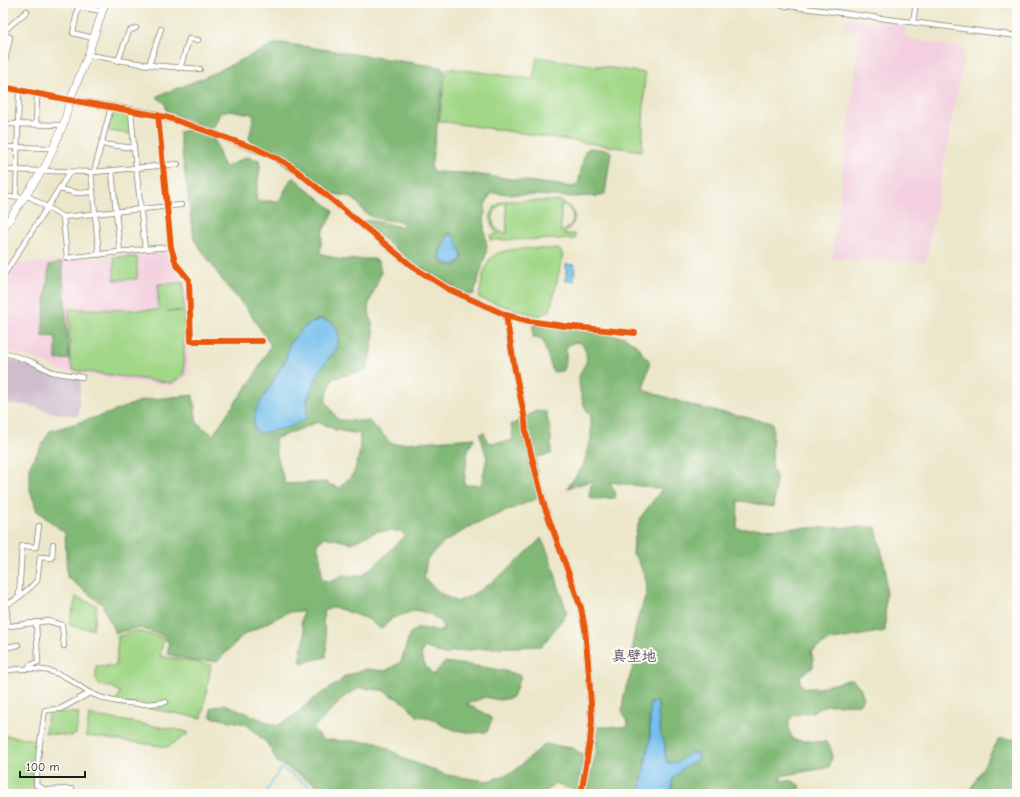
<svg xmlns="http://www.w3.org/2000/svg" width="1020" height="797" font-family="'Comic Neue','Klee One',sans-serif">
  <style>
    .built { fill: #f3cfdf }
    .industrial { fill: #cfbdce }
    .green { fill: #a1d787; stroke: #5e7a52; fill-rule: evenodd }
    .forest { fill: #80b874; stroke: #4e6a48; fill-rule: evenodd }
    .water { fill: #74bfed; stroke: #486e84 }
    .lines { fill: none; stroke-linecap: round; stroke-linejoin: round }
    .stream { stroke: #74bfed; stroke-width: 1.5 }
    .minor-casing { stroke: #848274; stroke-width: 6 }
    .tertiary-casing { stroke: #848274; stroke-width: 8 }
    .secondary-casing { stroke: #848274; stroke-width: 8 }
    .minor { stroke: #fff; stroke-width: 4.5 }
    .tertiary { stroke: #fff; stroke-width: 6 }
    .secondary { stroke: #fff; stroke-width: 7 }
    .cycleway-casing { stroke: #fdfcf7; stroke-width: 8 }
    .cycleway { stroke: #e8590c; stroke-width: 6 }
    .labels { text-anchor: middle; stroke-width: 4; stroke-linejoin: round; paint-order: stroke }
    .quarter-label { font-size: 15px; font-weight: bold; fill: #584e60; stroke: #fdfcf7 }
  </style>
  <rect width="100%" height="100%" fill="#fdfcf7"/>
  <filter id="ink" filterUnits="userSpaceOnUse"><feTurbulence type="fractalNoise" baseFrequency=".025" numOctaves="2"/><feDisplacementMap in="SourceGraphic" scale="8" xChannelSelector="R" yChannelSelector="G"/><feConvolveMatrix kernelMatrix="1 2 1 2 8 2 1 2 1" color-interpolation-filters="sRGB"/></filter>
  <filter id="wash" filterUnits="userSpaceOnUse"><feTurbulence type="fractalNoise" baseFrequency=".012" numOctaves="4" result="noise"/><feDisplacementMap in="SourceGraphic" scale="16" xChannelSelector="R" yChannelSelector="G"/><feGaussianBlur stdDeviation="0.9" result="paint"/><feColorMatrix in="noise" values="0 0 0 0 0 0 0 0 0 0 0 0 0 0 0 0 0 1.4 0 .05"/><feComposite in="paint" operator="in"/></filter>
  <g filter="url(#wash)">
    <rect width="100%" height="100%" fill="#ece7cb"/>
    <g class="built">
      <path d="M846,19l60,7v10l7,3 52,10 -39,213 -94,-3 28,-226 -16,-3z"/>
      <path d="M164,252l10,18 12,14 3,90 -15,12 -49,-5 -64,-11 -24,-11 -34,-10v-68l11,-17z"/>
    </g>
    <path class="industrial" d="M3,356l48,17 30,5 -3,38 -20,-2 -32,-9 -23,-1z"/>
    <g class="green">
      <path d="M537,57l108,16 -3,78 -203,-30 8,-53 86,11z"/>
      <path d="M115,111l16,4v19l-23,-3 4,-19z"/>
      <path d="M504,201h56c19,8 18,21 4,33h11v5l-85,1 1,-5 7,-1c-12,-10 -9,-28 6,-33zM504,203h2l1,30c-19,0 -18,-24 -3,-30zM561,204c15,5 16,22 0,28z"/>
      <path d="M557,249l3,1 3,5 -13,56 -12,5 -59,-18c1,-9 5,-32 11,-39 12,-14 49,-10 67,-10z"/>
      <path d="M114,257h23v22l-23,1z"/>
      <path d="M183,283l1,27 -17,1 17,1v63l-13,8 -98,-13 -3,-9 -1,-52 89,1v-26z"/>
      <path d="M76,597l21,9 -4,23 -13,-1 -11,-3z"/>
      <path d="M138,631l26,7 -4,18 51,9 -9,53 -86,-15 4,-11 -8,-5 -13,-2 -3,-5v-14h20l2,-30z"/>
      <path d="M52,712l27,1 -3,21 -4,2 -27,-3 3,-18z"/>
      <path d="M89,715l95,16 5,2 -21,14 -82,-11z"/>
      <path d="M3,735l32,5 2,3 -4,41 4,10h-34z"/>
    </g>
    <g class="forest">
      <path d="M282,43l158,24 4,3v7l-13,91 4,4 31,1 106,14 6,-2 7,-34 5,-3 18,2 3,2 -6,42 -4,2 -30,1 -80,-4 -6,12 -1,25 3,16 -1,7 -12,41 -6,1 -49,-28 -55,-43 1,-3 6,-1 30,7 3,-2 -4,-4c-11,0 -29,-2 -37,-10 -3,-5 -5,-9 -10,-12 -7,-5 -14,-3 -22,-6l-33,-27 -16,-10 -31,-14 -2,-3 5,-23 -3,-2 -22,-4 -9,3 -6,14 -4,2 -41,-17 -3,-2 -1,-7 -6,-4 -2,-3 44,-17 72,-34zM448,233l4,1 11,23 -1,4 -8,5c-2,-1 -6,-1 -9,-2 -12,-5 -1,-23 3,-31z"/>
      <path d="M191,129l19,6 4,3 9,27 3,2 21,-10 12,3 1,6 -4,33 1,2h22l12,-22 3,-1 39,32 -2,8 -8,12 -3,23 20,7 34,-1 5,3 2,11 -13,33 6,29 -7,35 -34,8 -8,22 13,20 31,1 23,23 83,-6 -7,12 -4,35h17l6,-27 -7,-24 4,-2 4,11 16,-1 9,-2 -2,-15 25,-14 10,1 5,23v19l-15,3 2,41 -63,26 -32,19 -16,17 -3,18 16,15 17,9c33,-14 60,-39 84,-64l8,17 18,58 -25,33 -54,2 -37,4 -5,3 -22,-8 -3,8 4,10 8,10 12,-13c26,4 52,5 76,14l-5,14 -5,8 -12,2 -14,-3 -18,7 16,8 9,7 -5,13 -15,1 -17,-3 -13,-5 -11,-7 -14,-2 -12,-13 -23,-13 -22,-2 -15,8 -32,33 10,11 54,2 28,17 41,16 41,6 25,-8 33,-29 27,4 11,7 -5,36 -24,-7 -10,10h-212l-55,-32 -8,-17 -23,-21 -35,-7v-9l14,-4 52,22 15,-9 24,-20 25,-16 2,-4 23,-8 19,2 16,-9 9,-29 8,-5 25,3 -1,-8 -12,-9 -14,-4 -23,8 -12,11 -13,-10 -34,-12 -10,4 -1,12 4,16 -1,18 -25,6v-15l3,-6 1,-10 -4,-8 2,-13 -15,1 -46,24 -24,25h-24l-27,-7 2,-9 -4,-9 -25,-8 -25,5 -13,-29 -35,-27 -2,-44 -28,-22 -7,-21v-25l20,-34 57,-17 36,-14 50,-5 4,28 16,12 16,-24 24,-33 18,-33 -25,-37 -21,-24 -31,-45 -15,-107zM320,319l13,4 5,24c-14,16 -26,34 -31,55 -1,5 0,11 0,16l-51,-8 29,-49 5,-18 14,-16zM318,422l18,8 24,4v17l-6,22 -15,15 -15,-6 -39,2 -9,-33 -1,-12zM378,531h23l4,5 -32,31 -12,9 -19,-1 -9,6 -11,-1 -2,-25 -3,-11 8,-7 26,6z"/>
      <path d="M62,262l7,97 -13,1v-23l-14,-1 7,-71z"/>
      <path d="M533,324l92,13 15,11 2,6 7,6v6l-6,24 54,17 76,16 -1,45 4,9v5l-3,25c-12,-1 -23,-6 -35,-6l-1,28 139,-2 10,44 -1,60 -57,10 -17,11 2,7v8l-13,9v6l4,6h15l33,-9 8,8 4,12 -5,5 -32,1 -15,7 -18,3 -5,6v9l4,10 33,2c8,8 7,15 3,25 -16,4 -32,5 -48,9v4l12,1 7,5v8h-89l1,-3 -6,-2 -10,5h-22l-2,-2v-12l11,-12 16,-9 -9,-5 -12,8 -11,1 -2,-8v-11l-4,-8 -3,-22v-12l-9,16 1,21 -11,55h-53l10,-42 2,-25h31l-7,-16 2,-17 9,-27v-27l4,-19 10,-29 -1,-12 -7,-18 -6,-8 1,-14 6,-22 22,-29 -52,-7 6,12 -1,4 -23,1 -3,-4 3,-14 -25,7 16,-22 8,-27v-23c-8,-8 -12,-25 -12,-37 0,-7 5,-11 7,-17 2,-8 -2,-23 -13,-19 -2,0 -5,3 -7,5v13l-3,10 -10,1 -11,-33 -9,-1z"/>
      <path d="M999,739h18v35l-4,9 4,6v5h-49z"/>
    </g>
    <g class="water">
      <path d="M449,234h3c4,7 11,18 9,26l-7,5c-7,-3 -15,-1 -14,-12z"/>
      <path d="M566,264l9,1 -1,16h-8z"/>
      <path d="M320,319l13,4 5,9v15c-14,16 -26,34 -31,55 -1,5 0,11 0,16l-17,9 -29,6 -7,-4v-9l2,-10 29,-49 5,-18 14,-16z"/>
      <path d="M658,702v12l3,22 4,8v11l2,8 11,-1 12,-9h8l1,6 -16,9 -11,12v12l2,2h-35l11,-55v-36z"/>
    </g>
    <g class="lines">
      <path class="stream" d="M265,794l16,-26 41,26"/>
    </g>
  </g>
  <g filter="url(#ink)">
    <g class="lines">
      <defs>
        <g id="minor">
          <path d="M766,3l251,33"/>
          <path d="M913,22l3,-19"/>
          <path d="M3,32l24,-21"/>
          <path d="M3,35l7,2 -7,34"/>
          <path d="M93,38l-20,-5 5,-26 24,4"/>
          <path d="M88,55l61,10 51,4"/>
          <path d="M118,61l11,-30 7,-3"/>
          <path d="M149,65l12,-36"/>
          <path d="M178,68l3,-3 8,-26 9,1"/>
          <path d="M3,87l67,13"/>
          <path d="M131,110l3,38 11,101"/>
          <path d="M158,115l13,132 5,17 13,16 2,61h71"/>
          <path d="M3,124l60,1"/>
          <path d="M4,124v-37"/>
          <path d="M36,124l1,-31"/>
          <path d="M102,144l32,4"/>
          <path d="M3,147l50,1"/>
          <path d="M3,170l91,2 84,-8"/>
          <path d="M112,171l8,81"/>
          <path d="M91,172l8,83"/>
          <path d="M94,172l17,-65"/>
          <path d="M59,189l19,4 15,-1"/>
          <path d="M3,197h27l33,20 118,-12"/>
          <path d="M16,197l3,-107"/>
          <path d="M63,217l4,41 78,-9 26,-2"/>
          <path d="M3,276l67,-104"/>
          <path d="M506,315c42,11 85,14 129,18"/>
          <path d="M3,352l29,10 20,10 30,5"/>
          <path d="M19,597l3,-51 14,1 3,-21"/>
          <path d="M3,605c11,-1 26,-17 34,-24l3,-24 12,1 1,-14"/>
          <path d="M6,605l2,21"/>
          <path d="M3,627l45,-6 14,4 2,21"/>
          <path d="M3,648l15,-3"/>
          <path d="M28,669l1,-3 9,-4 -2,-40"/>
          <path d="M3,671c18,-3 41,-4 58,4 11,4 19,13 29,18 23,11 51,13 76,9"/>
          <path d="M72,789l-26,1 -10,-5 3,-35 6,-40 15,-1 30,-16"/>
        </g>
        <path id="tertiary" d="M70,100l88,15 30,9 81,30 28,17 116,96 35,22 58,26 8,50 11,55 1,14 18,71 37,103 4,21 4,45 3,46 -2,22 -9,52"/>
        <path id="secondary" d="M3,229l43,-64 18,-42 6,-23 18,-45 17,-52"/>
      </defs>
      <use href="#minor" class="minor-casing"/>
      <use href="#tertiary" class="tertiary-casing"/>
      <use href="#secondary" class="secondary-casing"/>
      <use href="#minor" class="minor"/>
      <use href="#tertiary" class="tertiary"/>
      <use href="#secondary" class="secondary"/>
      <defs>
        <g id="cycleway">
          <path d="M3,87l67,13 96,17 89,31 29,14 13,9 116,96 35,22 58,26 23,6 35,5 71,7"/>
          <path d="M158,115l13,132 5,17 13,16 2,61h71"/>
          <path d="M506,315l8,50 11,55 1,14 18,71 37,103 4,21 4,45 3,46 -2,22 -9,52"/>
        </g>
      </defs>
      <use href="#cycleway" class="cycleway-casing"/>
      <use href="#cycleway" class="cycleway"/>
    </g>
  </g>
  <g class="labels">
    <g class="quarter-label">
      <text x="634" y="661">真壁地</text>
    </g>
  </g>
  <rect width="1020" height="797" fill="none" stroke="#fdfcf7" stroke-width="16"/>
  <path d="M20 771v6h65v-6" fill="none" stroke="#1c1c1c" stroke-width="2"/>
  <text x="26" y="771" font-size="12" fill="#1c1c1c" stroke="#fdfcf7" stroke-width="3" paint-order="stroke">100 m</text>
</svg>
